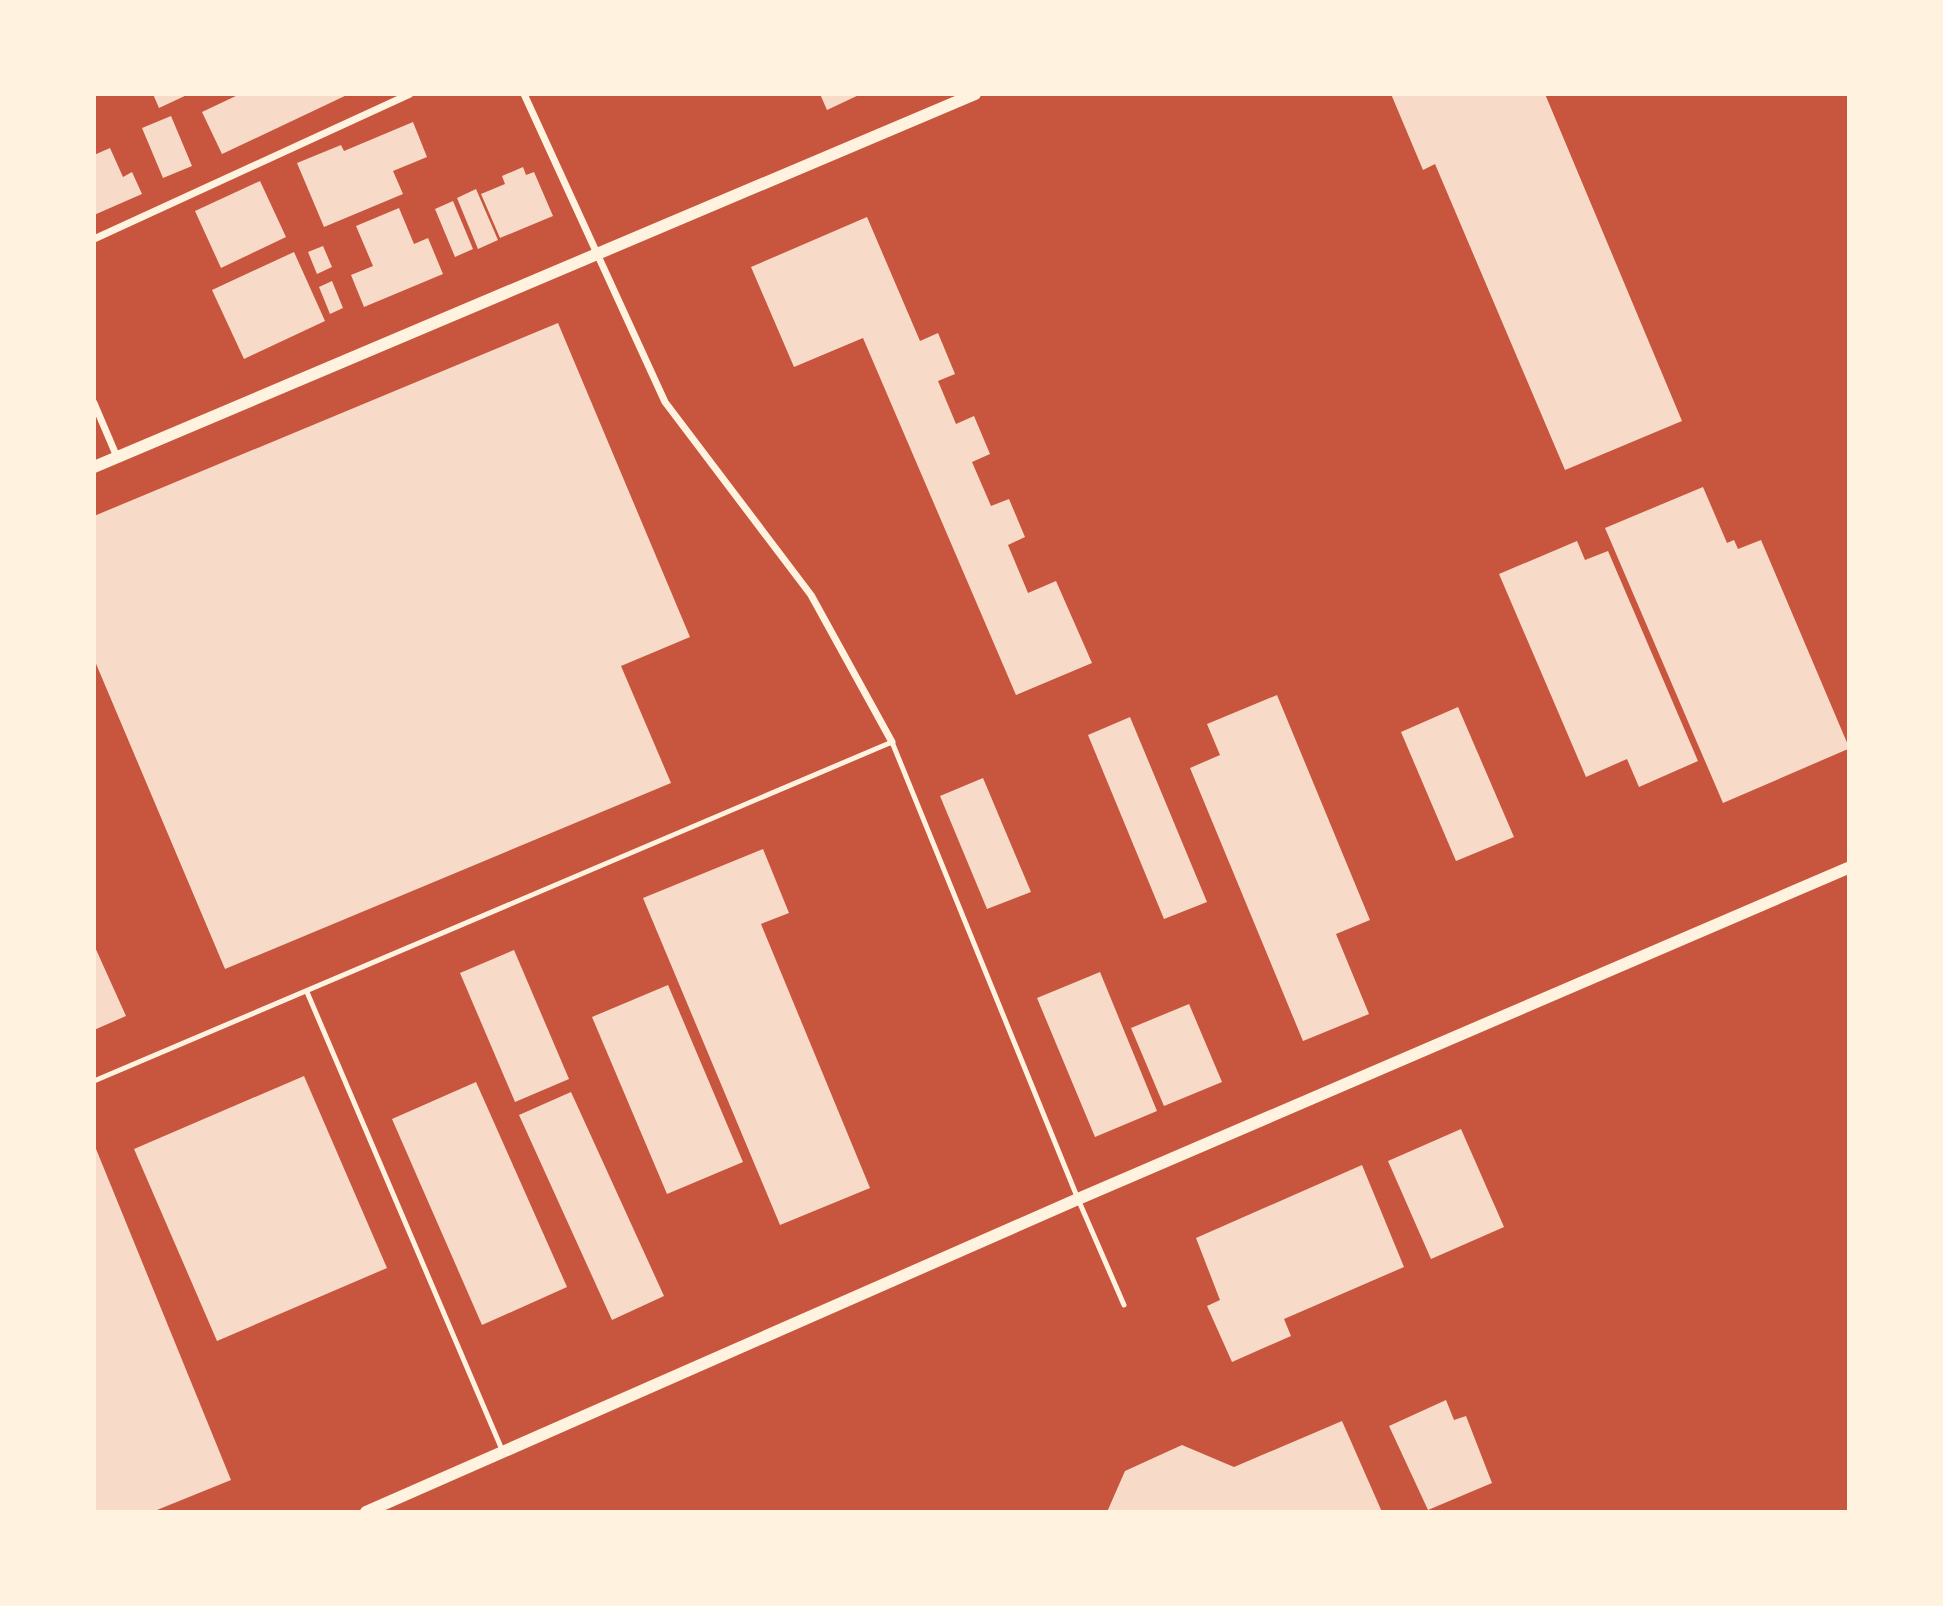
<svg xmlns="http://www.w3.org/2000/svg" width="1943" height="1606" font-family="Signika,sans-serif">
  <style>
    .building { fill: #f7dbc8 }
    .lines { fill: none; stroke-linecap: round; stroke-linejoin: round }
    .service { stroke: #fff3e0; stroke-width: 5 }
    .minor { stroke: #fff3e0; stroke-width: 7 }
    .tertiary { stroke: #fff3e0; stroke-width: 12 }
  </style>
  <rect width="100%" height="100%" fill="#c8553d"/>
  <g class="building">
    <path d="M153,94h36l-30,14z"/>
    <path d="M240,94h109l-127,60 -20,-42z"/>
    <path d="M820,94h41l-34,16z"/>
    <path d="M1391,94h154l137,327 -117,49 -130,-306 -12,6z"/>
    <path d="M171,116l21,50 -29,12 -21,-50z"/>
    <path d="M413,122l14,35 -34,14 10,23 -79,33 -27,-64 44,-18 3,6z"/>
    <path d="M110,148l13,29 9,-5 10,22 -48,21v-60z"/>
    <path d="M523,167l3,8 8,-3 19,44 -53,22 -19,-44 24,-10 -3,-8z"/>
    <path d="M260,181l26,56 -65,31 -26,-57z"/>
    <path d="M476,189l22,51 -20,9 -21,-51z"/>
    <path d="M453,201l20,48 -18,8 -20,-48z"/>
    <path d="M399,208l15,36 14,-6 15,36 -79,33 -13,-32 22,-9 -17,-40z"/>
    <path d="M867,217l53,124 18,-8 17,41 -17,7 18,43 18,-8 16,38 -18,8 19,44 18,-7 16,38 -17,8 20,48 28,-12 36,82 -76,32 -153,-357 -69,29 -43,-100z"/>
    <path d="M323,246l9,21 -15,7 -9,-22z"/>
    <path d="M294,252l31,69 -81,38 -32,-69z"/>
    <path d="M332,281l11,27 -13,6 -11,-27z"/>
    <path d="M558,323l132,314 -69,29 50,117 -446,186 -131,-310v-143z"/>
    <path d="M1703,487l24,56 7,-3 4,9 23,-9 87,205v4l-125,54 -118,-275z"/>
    <path d="M1577,541l8,19 23,-9 90,210 -59,26 -12,-28 -41,18 -87,-203z"/>
    <path d="M1277,695l93,225 -34,14 33,80 -66,27 -113,-273 30,-13 -13,-31z"/>
    <path d="M1458,707l56,130 -58,24 -55,-129z"/>
    <path d="M1130,717l77,185 -43,17 -76,-184z"/>
    <path d="M983,778l48,114 -44,17 -47,-113z"/>
    <path d="M763,849l26,64 -28,11 109,264 -90,37 -137,-327z"/>
    <path d="M94,945l32,71 -32,14z"/>
    <path d="M514,950l55,129 -54,23 -55,-129z"/>
    <path d="M1100,972l57,139 -62,26 -58,-139z"/>
    <path d="M668,985l75,177 -76,32 -75,-177z"/>
    <path d="M1189,1004l33,78 -58,24 -33,-78z"/>
    <path d="M304,1076l83,192 -170,73 -83,-192z"/>
    <path d="M476,1082l91,205 -85,38 -90,-206z"/>
    <path d="M571,1092l93,204 -52,24 -93,-205z"/>
    <path d="M1461,1129l43,98 -73,32 -43,-98z"/>
    <path d="M94,1144l137,336 -79,32h-58z"/>
    <path d="M1362,1165l42,102 -120,52 7,17 -59,26 -25,-56 13,-6 -24,-62z"/>
    <path d="M1446,1400l8,20 12,-4 26,67 -64,27 -39,-84z"/>
    <path d="M1342,1421l40,91h-275l18,-41 57,-26 52,22z"/>
  </g>
  <g class="lines">
    <g class="service">
      <path d="M307,992l196,460"/>
      <path d="M94,1081l798,-339 186,457 46,106"/>
    </g>
    <g class="minor">
      <path d="M524,94l141,308 146,193 81,147"/>
      <path d="M94,239l316,-145"/>
      <path d="M94,403l23,54"/>
    </g>
    <g class="tertiary">
      <path d="M94,467l881,-373"/>
      <path d="M366,1512l712,-313 770,-331"/>
    </g>
  </g>
  <rect width="1943" height="1606" fill="none" stroke="#fff3e0" stroke-width="192"/>
</svg>
